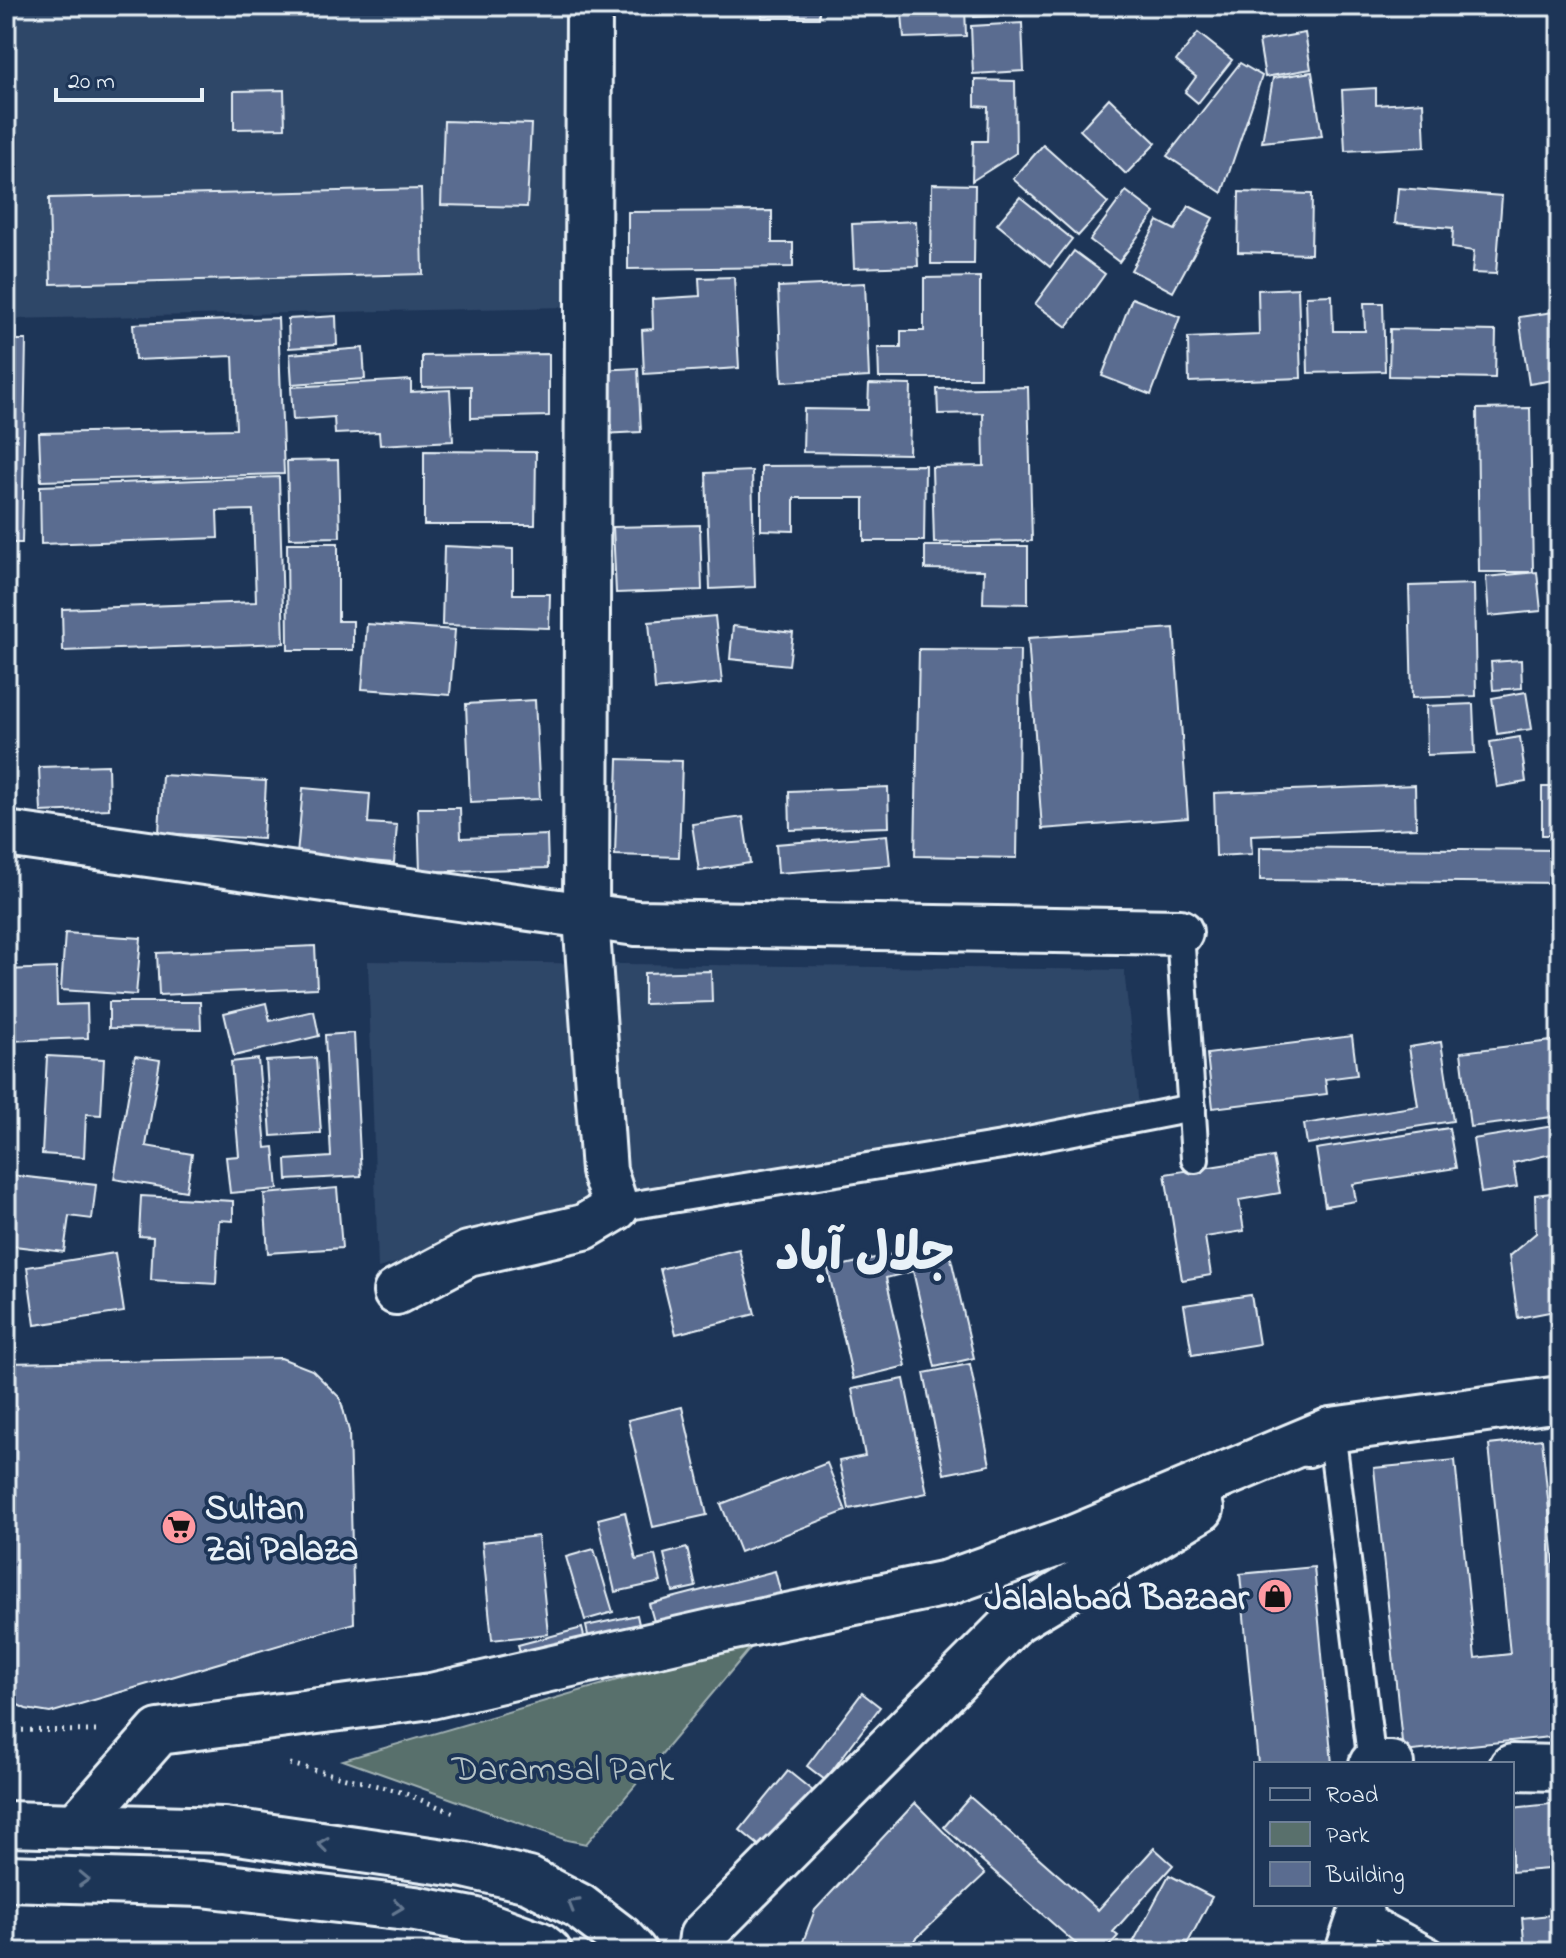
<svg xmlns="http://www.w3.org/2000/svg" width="1566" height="1958" font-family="'Indie Flower','Playpen Sans Arabic',sans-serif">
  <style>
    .built { fill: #2f4668 }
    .green { fill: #59706c; stroke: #a0b0b2; stroke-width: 2 }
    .building { fill: #5a6c90; stroke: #e8f1f8; stroke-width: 2 }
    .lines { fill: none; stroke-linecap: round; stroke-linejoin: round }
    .lane-casing { stroke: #e8f1f8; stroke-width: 32 }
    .street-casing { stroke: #e8f1f8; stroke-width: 50 }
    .secondary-casing { stroke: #e8f1f8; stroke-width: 50 }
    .path { stroke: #e8f1f8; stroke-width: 5; stroke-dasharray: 2 6; stroke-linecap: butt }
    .lane { stroke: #1d3557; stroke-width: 26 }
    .street { stroke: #1d3557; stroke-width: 44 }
    .secondary { stroke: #1d3557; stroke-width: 44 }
    .oneway { stroke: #64778f }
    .labels { text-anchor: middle; stroke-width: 8; stroke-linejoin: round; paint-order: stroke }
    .poi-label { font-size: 36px; font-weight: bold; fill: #e8f1f8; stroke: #1d3557; text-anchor: start }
    .park-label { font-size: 36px; fill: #b6c4c7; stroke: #1d3557 }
    .town-label { font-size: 52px; font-weight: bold; fill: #e8f1f8; stroke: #1d3557 }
  </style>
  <rect width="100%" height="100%" fill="#1d3557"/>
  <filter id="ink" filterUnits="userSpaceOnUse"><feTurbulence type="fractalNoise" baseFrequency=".0125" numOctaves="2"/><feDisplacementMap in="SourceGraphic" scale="16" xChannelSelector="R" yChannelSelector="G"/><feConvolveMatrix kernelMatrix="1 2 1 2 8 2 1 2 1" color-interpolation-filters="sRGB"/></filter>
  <g filter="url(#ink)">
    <g class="built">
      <path d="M6,6h561l-1,301 -559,12z"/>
      <path d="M368,961l756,9 15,136 -543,101 -218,61z"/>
    </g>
    <path class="green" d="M758,1639l-172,205 -19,-4 -224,-80z"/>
    <g class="building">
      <rect x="762" y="6" width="57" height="12"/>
      <path d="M934,6h31l1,30 -62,2 -2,-25 32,-2z"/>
      <path d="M974,6h50v9l-50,2z"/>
      <path d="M1134,6h38l-38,4z"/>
      <path d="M1022,23l2,48 -51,3 -2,-48z"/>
      <path d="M1198,33l34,27 -34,43 -13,-11 11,-15 -20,-16z"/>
      <path d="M1305,33l6,36 -46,8 -6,-36z"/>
      <path d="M1240,63l22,13 -40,117 -55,-37z"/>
      <path d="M1312,72l10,64 -60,6 11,-64z"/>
      <path d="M975,80l40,1 1,72 -44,28 1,-40h14l1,-34 -13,-1z"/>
      <path d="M1376,88v17l47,-3 2,45 -80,4 -3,-61z"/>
      <path d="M284,90l1,38 -51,1v-38z"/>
      <path d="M1109,98l47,45 -30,31 -46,-44z"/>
      <path d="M444,121l87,3 -4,83 -86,-2z"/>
      <path d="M1043,145l65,58 -30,33 -65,-57z"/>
      <path d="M932,184l43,1 -1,79h-43z"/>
      <path d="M1398,188l104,8 -6,78 -24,-1 2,-22 -22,-3 1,-20 -58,-5z"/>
      <path d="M421,189l2,85 -372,10 -2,-86z"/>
      <path d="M1126,191l29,22 -36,49 -29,-22z"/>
      <path d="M1239,192l73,2 -1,60 -73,-2z"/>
      <path d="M1020,197l52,42 -22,28 -53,-43z"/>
      <path d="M1189,206l24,12 -40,74 -42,-22 27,-49 17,9z"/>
      <path d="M772,211v32h21v24l-165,2v-57z"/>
      <path d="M916,221l2,45 -64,2 -2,-44z"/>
      <path d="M1074,251l31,23 -38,53 -32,-23z"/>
      <path d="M734,277l5,91 -95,6 -2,-44 11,-1 -1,-30 48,-3 -1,-18z"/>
      <path d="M980,277v101h-101l-1,-30h23v-17h23v-53z"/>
      <path d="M865,283l4,94 -87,5 -4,-95z"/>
      <path d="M1298,288l3,90 -112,4 -1,-44 71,-3 -1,-45z"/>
      <path d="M1332,295l1,36h32l-1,-28h19l2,68 -77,2 -2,-77z"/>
      <path d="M1132,298l48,19 -29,78 -49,-19z"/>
      <path d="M1560,311v68l-31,5 -10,-67z"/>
      <path d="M336,316l1,29 -48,3 -1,-29z"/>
      <path d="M278,318l6,156 -243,7 -2,-48 197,-4 -3,-73 -98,4 -2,-36z"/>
      <path d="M1390,329l106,2 -1,47 -106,-2z"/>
      <path d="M6,340h20l-4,203h-16z"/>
      <path d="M363,348l2,31 -73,5 -2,-30z"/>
      <path d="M549,354v62l-78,2v-32l-49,1v-31z"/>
      <path d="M638,368l3,64 -40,2 -3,-64z"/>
      <path d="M411,380v12l39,-2 3,51 -73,4 -1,-13 -44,2 -1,-17 -41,3 -2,-33z"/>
      <path d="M869,384l42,1 -2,69 -106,-2 1,-43 64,1z"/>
      <path d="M1028,387l4,154 -98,2 -2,-76 52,-1 -1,-53 -45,1 -1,-25z"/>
      <path d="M1530,408l3,164h-54l-2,-163z"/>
      <path d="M424,451l112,1 -1,73h-111z"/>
      <path d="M338,460l2,77 -51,1 -2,-77z"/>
      <path d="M925,465l-1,76h-60v-43h-70v33l-33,-1v-64z"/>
      <path d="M752,471l3,116 -45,2 -4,-116z"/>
      <path d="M279,477l5,166 -221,8 -1,-42 194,-7 -3,-92 -36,1 1,27 -177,6 -1,-58z"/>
      <path d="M700,525l2,65 -86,3 -3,-66z"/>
      <path d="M287,543h51v78h15v29h-65z"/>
      <path d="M444,546l69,3v45h37l-1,34 -107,-3z"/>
      <path d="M925,546h103v58l-45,-1 1,-33 -59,-1z"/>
      <path d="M1537,572l4,39 -52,5 -3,-39z"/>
      <path d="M1474,584l2,112 -64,2 -3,-112z"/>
      <path d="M715,616l7,67 -67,7 -6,-68z"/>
      <path d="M367,624l88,6 -5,65 -88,-6z"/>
      <path d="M733,626l60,7 -4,32 -59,-6z"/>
      <path d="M1174,628l14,190 -146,11 -14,-191z"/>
      <path d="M919,649l101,1 -3,208 -102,-2z"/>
      <path d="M1521,660l1,28 -29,2 -2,-28z"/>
      <path d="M1526,692l6,37 -35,5 -5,-36z"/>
      <path d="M535,700l5,99 -70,3 -4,-98z"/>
      <path d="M1473,704l2,49 -48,2 -1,-49z"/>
      <path d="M1520,737l6,45 -29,5 -7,-45z"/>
      <path d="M618,759l64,2 -3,96 -64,-2z"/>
      <path d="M108,765l1,44 -68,3 -2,-45z"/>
      <path d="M162,775l104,6 -3,58 -104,-6z"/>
      <path d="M1415,785l1,43 -165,7 1,19 -36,2 -2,-63z"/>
      <path d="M888,787l1,40 -99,3 -1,-39z"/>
      <rect x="1542" y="787" width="18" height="48"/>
      <path d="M303,788l67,6 -2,29 29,2 -3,38 -97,-8z"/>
      <path d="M418,808h42l1,30 86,-3 1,33 -128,4z"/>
      <path d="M743,817l7,46 -51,8 -7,-47z"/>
      <path d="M887,835l3,30 -112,8 -2,-29z"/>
      <path d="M1260,847l300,3v33l-300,-3z"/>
      <path d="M65,933l76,5 -5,57 -75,-5z"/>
      <path d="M315,946l2,42 -158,7 -2,-42z"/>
      <path d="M56,968l1,37 30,-1 1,34 -82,3v-71z"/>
      <path d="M711,971l1,31 -68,2v-31z"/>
      <path d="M109,1002h91l1,27 -92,-1z"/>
      <path d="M266,1003l4,18 44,-10 5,25 -85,20 -10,-43z"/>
      <path d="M354,1033l7,143 -74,4 -1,-20 45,-3 -6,-122z"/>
      <path d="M1352,1036l5,39 -32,4 2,15 -114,14 -6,-54z"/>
      <path d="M1560,1040v76l-90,11 -9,-75z"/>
      <path d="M1441,1042l12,79 -146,23 -3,-20 114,-18 -9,-59z"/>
      <path d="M47,1056l57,3 -3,56 -15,-1 -2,43 -42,-3z"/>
      <path d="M135,1056l25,4 -14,86 46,8 -6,37 -72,-12z"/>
      <path d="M316,1058l5,75 -50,3 -5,-75z"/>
      <path d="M258,1059l8,89 8,-1 4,42 -48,4 -4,-36 13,-1 -8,-94z"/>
      <path d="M1560,1125v27l-47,11 4,24 -36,6 -8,-54z"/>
      <path d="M1449,1128l7,40 -103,16 3,17 -31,5 -9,-57z"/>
      <path d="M1273,1157l7,36 -41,7 5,31 -39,6 6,38 -29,5 -17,-106z"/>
      <path d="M10,1175l86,10 -4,34 -23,-3 -5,36 -58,-7v-43z"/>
      <path d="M337,1188l5,60 -74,5 -4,-59z"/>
      <path d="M1560,1192v118l-42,8 -9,-62 27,-23 -1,-38z"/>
      <path d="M141,1196l92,5v20l-14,-1 -3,64 -65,-4 2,-43 -14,-1z"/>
      <path d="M947,1241l27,117 -39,9 -22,-96 -27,7 20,88 -53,13 -25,-110z"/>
      <path d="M739,1249l16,65 -79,20 -16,-65z"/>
      <path d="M115,1253l9,59 -89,13 -8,-58z"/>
      <path d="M1251,1295l8,49 -67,11 -8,-50z"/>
      <path d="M281,1358l31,12 28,28 9,33 5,192 -304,90 -24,-4 -20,-10v-336z"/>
      <path d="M970,1364l20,101 -46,9 -20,-101z"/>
      <path d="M904,1379l23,114 -78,16 -10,-48 26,-5 -13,-67z"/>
      <path d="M682,1407l25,108 -54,12 -25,-107z"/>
      <path d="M1542,1439l18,183v114l-157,16 -29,-284 81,-8 20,198 35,-4 -21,-209z"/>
      <path d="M827,1463l19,48 -106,41 -19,-48z"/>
      <path d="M625,1512l11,48 19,-5 6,27 -46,10 -17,-73z"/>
      <path d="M538,1536l10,98 -56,6 -10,-98z"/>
      <path d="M687,1548l9,39 -23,5 -9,-38z"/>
      <path d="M594,1549l19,63 -28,8 -19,-63z"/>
      <path d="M1314,1567l18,197h-74l-18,-190z"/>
      <path d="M775,1571l9,35 -125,33 -10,-35z"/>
      <path d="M637,1615l5,23 -51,11 -5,-23z"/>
      <path d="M582,1628l5,21 -63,16 -6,-20z"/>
      <path d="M862,1693l18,14 -55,73 -18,-14z"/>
      <path d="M788,1771l26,21 -48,59 -26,-21z"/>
      <path d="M970,1797l128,113 56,-62 19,17 -60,67 5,4 -14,16h-19l-141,-125z"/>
      <path d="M915,1803l70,71 -83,78h-103l16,-42z"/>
      <path d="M1560,1803v65l-48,4v-64z"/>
      <path d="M1169,1875l43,22 -29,55h-55z"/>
      <path d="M1560,1914v38h-35l-3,-34z"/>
      <path d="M254,1947v5h-248v-2z"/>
    </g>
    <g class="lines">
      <defs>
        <g id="lane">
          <path d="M1180,932l15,227"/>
          <path d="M616,1208l386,-63 190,-37"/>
          <path d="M1331,1430l41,334"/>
          <path d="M1362,1904l-1,10 70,38"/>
        </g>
        <g id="street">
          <path d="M6,834l630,89 544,9"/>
          <path d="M396,1292l72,-38 116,-27 32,-19 -12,-37 -18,-253 3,-912"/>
          <path d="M1308,1444l23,-14 229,-31"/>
          <path d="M1372,1764h19"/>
          <path d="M1512,1767l48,1"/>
          <path d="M77,1825l82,-93 272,-36 293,-67 223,-46 124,-44 260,-109"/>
          <path d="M700,1952l2,-16 314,-316 185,-111"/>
          <path d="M1348,1952l13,-38"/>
        </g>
        <g id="secondary">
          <path d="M6,1824l218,6 241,35 64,15 50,26 42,32 13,14"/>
          <path d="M6,1878l196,6 213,25 58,11 66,24 10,8"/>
        </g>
      </defs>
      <use href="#lane" class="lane-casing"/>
      <use href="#street" class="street-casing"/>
      <use href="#secondary" class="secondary-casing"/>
      <g class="path">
        <path d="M6,1730l90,1"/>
        <path d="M290,1764l108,27 59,23"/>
      </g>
      <use href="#lane" class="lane"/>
      <use href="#street" class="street"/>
      <use href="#secondary" class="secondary"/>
    </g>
    <defs><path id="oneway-chevron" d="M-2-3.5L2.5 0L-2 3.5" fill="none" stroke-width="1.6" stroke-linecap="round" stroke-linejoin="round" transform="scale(2)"/></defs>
    <g class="oneway">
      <use href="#oneway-chevron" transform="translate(323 1844) rotate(-172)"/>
      <use href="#oneway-chevron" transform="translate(84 1879) rotate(2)"/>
      <use href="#oneway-chevron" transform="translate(573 1904) rotate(-150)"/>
      <use href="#oneway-chevron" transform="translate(398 1907) rotate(7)"/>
    </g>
  </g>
  <defs>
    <symbol id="supermarket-disc" viewBox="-11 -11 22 22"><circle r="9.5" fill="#ff9aa2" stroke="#1d3557"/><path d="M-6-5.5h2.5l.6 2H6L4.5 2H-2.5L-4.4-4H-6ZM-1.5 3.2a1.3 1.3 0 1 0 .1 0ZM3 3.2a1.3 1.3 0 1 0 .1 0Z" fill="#111"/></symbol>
    <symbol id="shop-disc" viewBox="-11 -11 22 22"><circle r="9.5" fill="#ff9aa2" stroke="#1d3557"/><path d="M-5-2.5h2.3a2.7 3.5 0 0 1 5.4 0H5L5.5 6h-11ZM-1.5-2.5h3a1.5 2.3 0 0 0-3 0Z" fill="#111"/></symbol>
  </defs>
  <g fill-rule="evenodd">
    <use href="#supermarket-disc" x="159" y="1507" width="40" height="40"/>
    <use href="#shop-disc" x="1255" y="1576" width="40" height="40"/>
  </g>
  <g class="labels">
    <g class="poi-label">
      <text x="205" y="1519">Sultan<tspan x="205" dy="41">Zai Palaza</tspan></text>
      <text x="1249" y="1609" text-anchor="end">Jalalabad Bazaar</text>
    </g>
    <g class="park-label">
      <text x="563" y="1780">Daramsal Park</text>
    </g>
    <g class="town-label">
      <text x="865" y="1269">جلال آباد</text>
    </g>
  </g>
  <rect width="1566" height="1958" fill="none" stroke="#1d3557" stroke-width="32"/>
  <rect x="16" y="16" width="1534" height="1926" fill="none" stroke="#e8f1f8" stroke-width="3" filter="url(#ink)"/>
  <rect x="1254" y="1762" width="260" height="144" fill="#1d3557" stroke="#6e8097" stroke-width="2"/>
  <rect x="1270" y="1788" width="40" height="12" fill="#1d3557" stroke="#6e8097" stroke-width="2"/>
  <text x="1326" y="1802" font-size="24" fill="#e8f1f8">Road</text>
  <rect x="1270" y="1822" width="40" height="24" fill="#59706c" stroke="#6e8097" stroke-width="2"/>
  <text x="1326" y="1842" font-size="24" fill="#e8f1f8">Park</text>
  <rect x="1270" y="1862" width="40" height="24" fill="#5a6c90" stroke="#6e8097" stroke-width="2"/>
  <text x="1326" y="1882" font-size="24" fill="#e8f1f8">Building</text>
  <path d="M56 88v12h146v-12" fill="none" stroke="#e8f1f8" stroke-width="4"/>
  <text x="68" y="88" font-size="24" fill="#e8f1f8" stroke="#1d3557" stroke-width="6" paint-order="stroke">20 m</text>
</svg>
